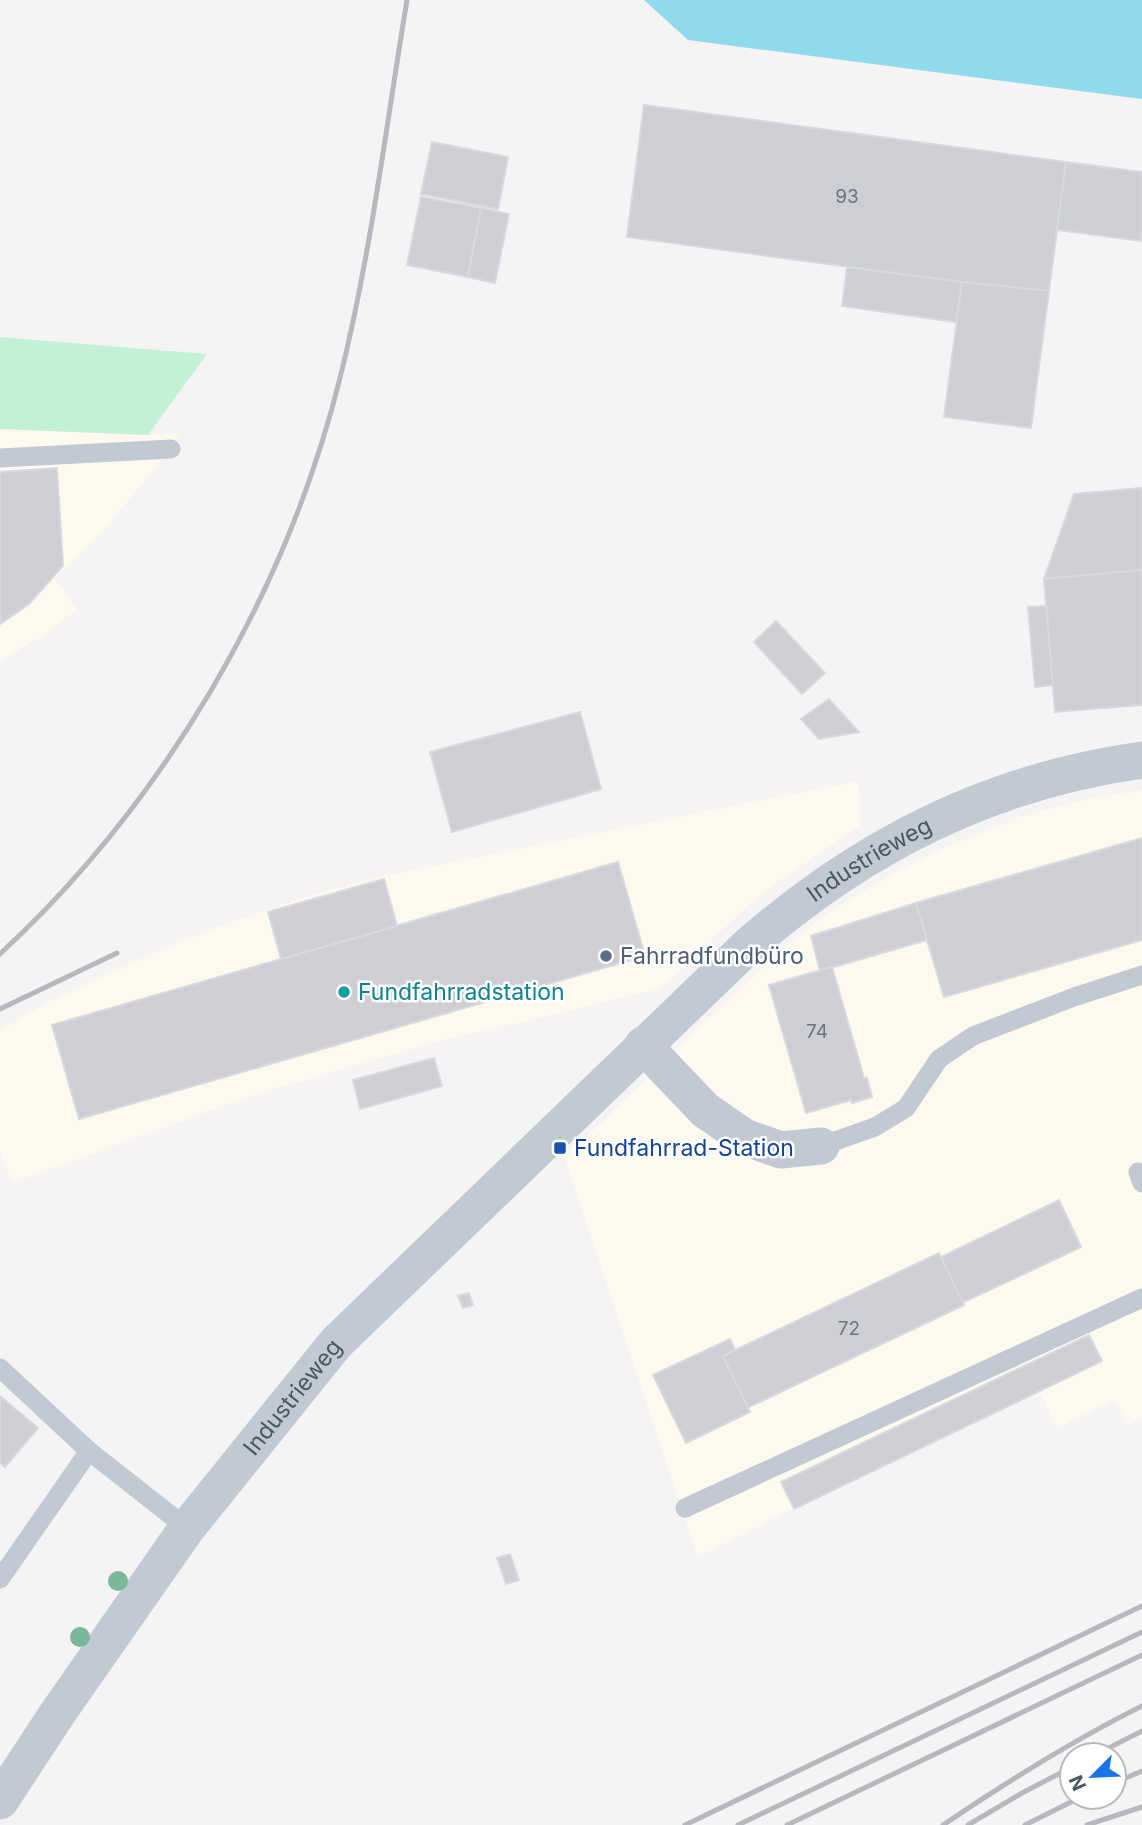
<svg xmlns="http://www.w3.org/2000/svg" width="1142" height="1825" font-family="Inter,sans-serif">
  <style>
    .commercial { fill: #fdf9ef }
    .green { fill: #c3f1d5 }
    .water { fill: #90daee }
    .building { fill: #cdcfd5; stroke: #d7d9de; stroke-width: 2 }
    .lines { fill: none; stroke-linecap: round; stroke-linejoin: round }
    .service { stroke: #c1cad2; stroke-width: 19 }
    .minor { stroke: #c1cad2; stroke-width: 37 }
    .rail { stroke: #b5b8bd; stroke-width: 5 }
    .tree { fill: #7bb799 }
    .service-dot { fill: #5c6f8a; stroke: #fff; stroke-width: 2.5 }
    .culture-dot { fill: #0f9aa8; stroke: #fff; stroke-width: 2.5 }
    .transit-dot { fill: #1a4fb4; stroke: #fff; stroke-width: 2.5 }
    .labels { text-anchor: middle; stroke-width: 5; stroke-linejoin: round; paint-order: stroke }
    .number-label { font-size: 19px; fill: #6b747e }
    .street-label { font-size: 23px; fill: #4a5661; stroke: #fff }
    .service-label { font-size: 23px; fill: #4e5e75; stroke: #fff; text-anchor: start }
    .culture-label { font-size: 23px; fill: #0d838f; stroke: #fff; text-anchor: start }
    .transit-label { font-size: 23px; fill: #164399; stroke: #fff; text-anchor: start }
  </style>
  <rect width="100%" height="100%" fill="#f5f3f3"/>
  <g class="commercial">
    <path d="M0,429l148,6 32,-2 -9,16 -60,73 -56,56 22,31 -30,24 -47,28z"/>
    <path d="M857,781l2,4 2,40 -82,56 -34,27 -85,81 -227,54 -185,54 -235,86 -13,-30v-123l47,-27 93,-44 74,-31 98,-33 70,-19z"/>
    <path d="M1142,790v628l-15,7 -12,-25 -58,28 -18,-37 -245,117 -96,49 -133,-399 142,-138 79,-73 37,-30 65,-41 55,-28 76,-31 67,-18z"/>
  </g>
  <path class="green" d="M0,337l207,17 -59,81 -148,-6z"/>
  <path class="water" d="M644,0h498v99l-454,-59z"/>
  <g class="building">
    <path d="M644,105l422,57 -17,129 -87,-9 -335,-45z"/>
    <path d="M432,142l76,15 -10,52 -77,-15z"/>
    <path d="M1066,162l76,10v69l-85,-11z"/>
    <path d="M421,197l60,11 -13,69 -61,-12z"/>
    <path d="M481,208l28,6 -14,69 -27,-6z"/>
    <path d="M847,267l115,15 -6,40 -114,-16z"/>
    <path d="M962,282l87,9 -18,137 -87,-11z"/>
    <path d="M57,468l6,98 -34,38 -29,20v-152z"/>
    <path d="M1142,488v82l-98,9 30,-85z"/>
    <path d="M1142,570v135l-87,7 -11,-133z"/>
    <path d="M1046,606l7,79 -18,2 -7,-80z"/>
    <path d="M776,621l49,52 -23,21 -48,-52z"/>
    <path d="M829,699l30,33 -40,7 -18,-20z"/>
    <path d="M580,712l21,77 -149,43 -22,-80z"/>
    <path d="M1142,838v102l-198,57 -28,-94z"/>
    <path d="M618,862l27,94 -566,163 -27,-94z"/>
    <path d="M384,879l13,47 -116,33 -13,-47z"/>
    <path d="M916,903l11,37 -107,31 -9,-35z"/>
    <path d="M832,967l32,111h3l5,19 -20,6 -1,-3 -45,13 -37,-128z"/>
    <path d="M434,1058l8,28 -82,23 -7,-29z"/>
    <path d="M1059,1200l22,47 -119,56 -21,-46z"/>
    <path d="M939,1253l25,52 -217,103 -24,-52z"/>
    <path d="M469,1293l4,12 -10,3 -5,-12z"/>
    <path d="M1089,1335l13,26 -308,148 -13,-27z"/>
    <path d="M730,1339l5,11 -12,6 27,56 -64,31 -33,-68z"/>
    <path d="M0,1396l38,32 -33,39 -5,-4z"/>
    <path d="M510,1554l9,26 -13,4 -9,-26z"/>
  </g>
  <g class="lines">
    <g class="service">
      <path d="M0,458l171,-9"/>
      <path d="M821,1146l54,-19 31,-19 33,-49 34,-23 101,-39 68,-22"/>
      <path d="M1138,1172l4,11"/>
      <path d="M0,1368l89,83 -89,128"/>
      <path d="M89,1451l98,77"/>
      <path d="M685,1508l457,-210"/>
    </g>
    <g class="minor">
      <path d="M643,1045l62,65 39,27 37,13 40,-4"/>
      <path id="s1" d="M0,1801l57,-87 130,-186 149,-185 413,-398c115,-100 242,-164 393,-185"/>
    </g>
    <g class="rail">
      <path d="M0,954c163,-151 286,-359 340,-576 31,-124 46,-252 67,-378"/>
      <path d="M0,1009l117,-56"/>
      <path d="M1095,1755l47,-24"/>
      <path d="M1114,1783l28,-12"/>
      <path d="M685,1825l457,-219"/>
      <path d="M738,1825l404,-193"/>
      <path d="M787,1825l355,-170"/>
      <path d="M943,1825c65,-44 129,-84 199,-119"/>
      <path d="M968,1825l54,-32 50,-26"/>
      <path d="M1025,1825l56,-28"/>
      <path d="M1087,1825l55,-18"/>
    </g>
  </g>
  <g class="tree">
    <circle cx="118" cy="1581" r="10"/>
    <circle cx="80" cy="1637" r="10"/>
  </g>
  <circle class="service-dot" cx="606" cy="956" r="7"/>
  <circle class="culture-dot" cx="344" cy="992" r="7"/>
  <rect class="transit-dot" x="553" y="1141" width="14" height="14" rx="3.5"/>
  <g class="labels">
    <g class="number-label">
      <text x="847" y="203">93</text>
      <text x="817" y="1038">74</text>
      <text x="849" y="1335">72</text>
    </g>
    <g class="street-label">
      <text dy="8" stroke="none"><textPath href="#s1" startOffset="1290">Industrieweg</textPath></text>
      <text dy="8" stroke="none"><textPath href="#s1" startOffset="499">Industrieweg</textPath></text>
    </g>
    <g class="service-label">
      <text x="620" y="964">Fahrradfundbüro</text>
    </g>
    <g class="culture-label">
      <text x="358" y="1000">Fundfahrradstation</text>
    </g>
    <g class="transit-label">
      <text x="574" y="1156">Fundfahrrad-Station</text>
    </g>
  </g>
  <g transform="translate(1093 1776) rotate(246)"><circle r="33" fill="#ffffff" stroke="#b7bbc0" stroke-width="2"/>
  <path d="M0-5L12 26L0 18L-12 26Z" fill="#1a73e8"/>
  <text y="-10" font-size="19" font-weight="bold" text-anchor="middle" fill="#4a5661">N</text>
  </g>
</svg>
